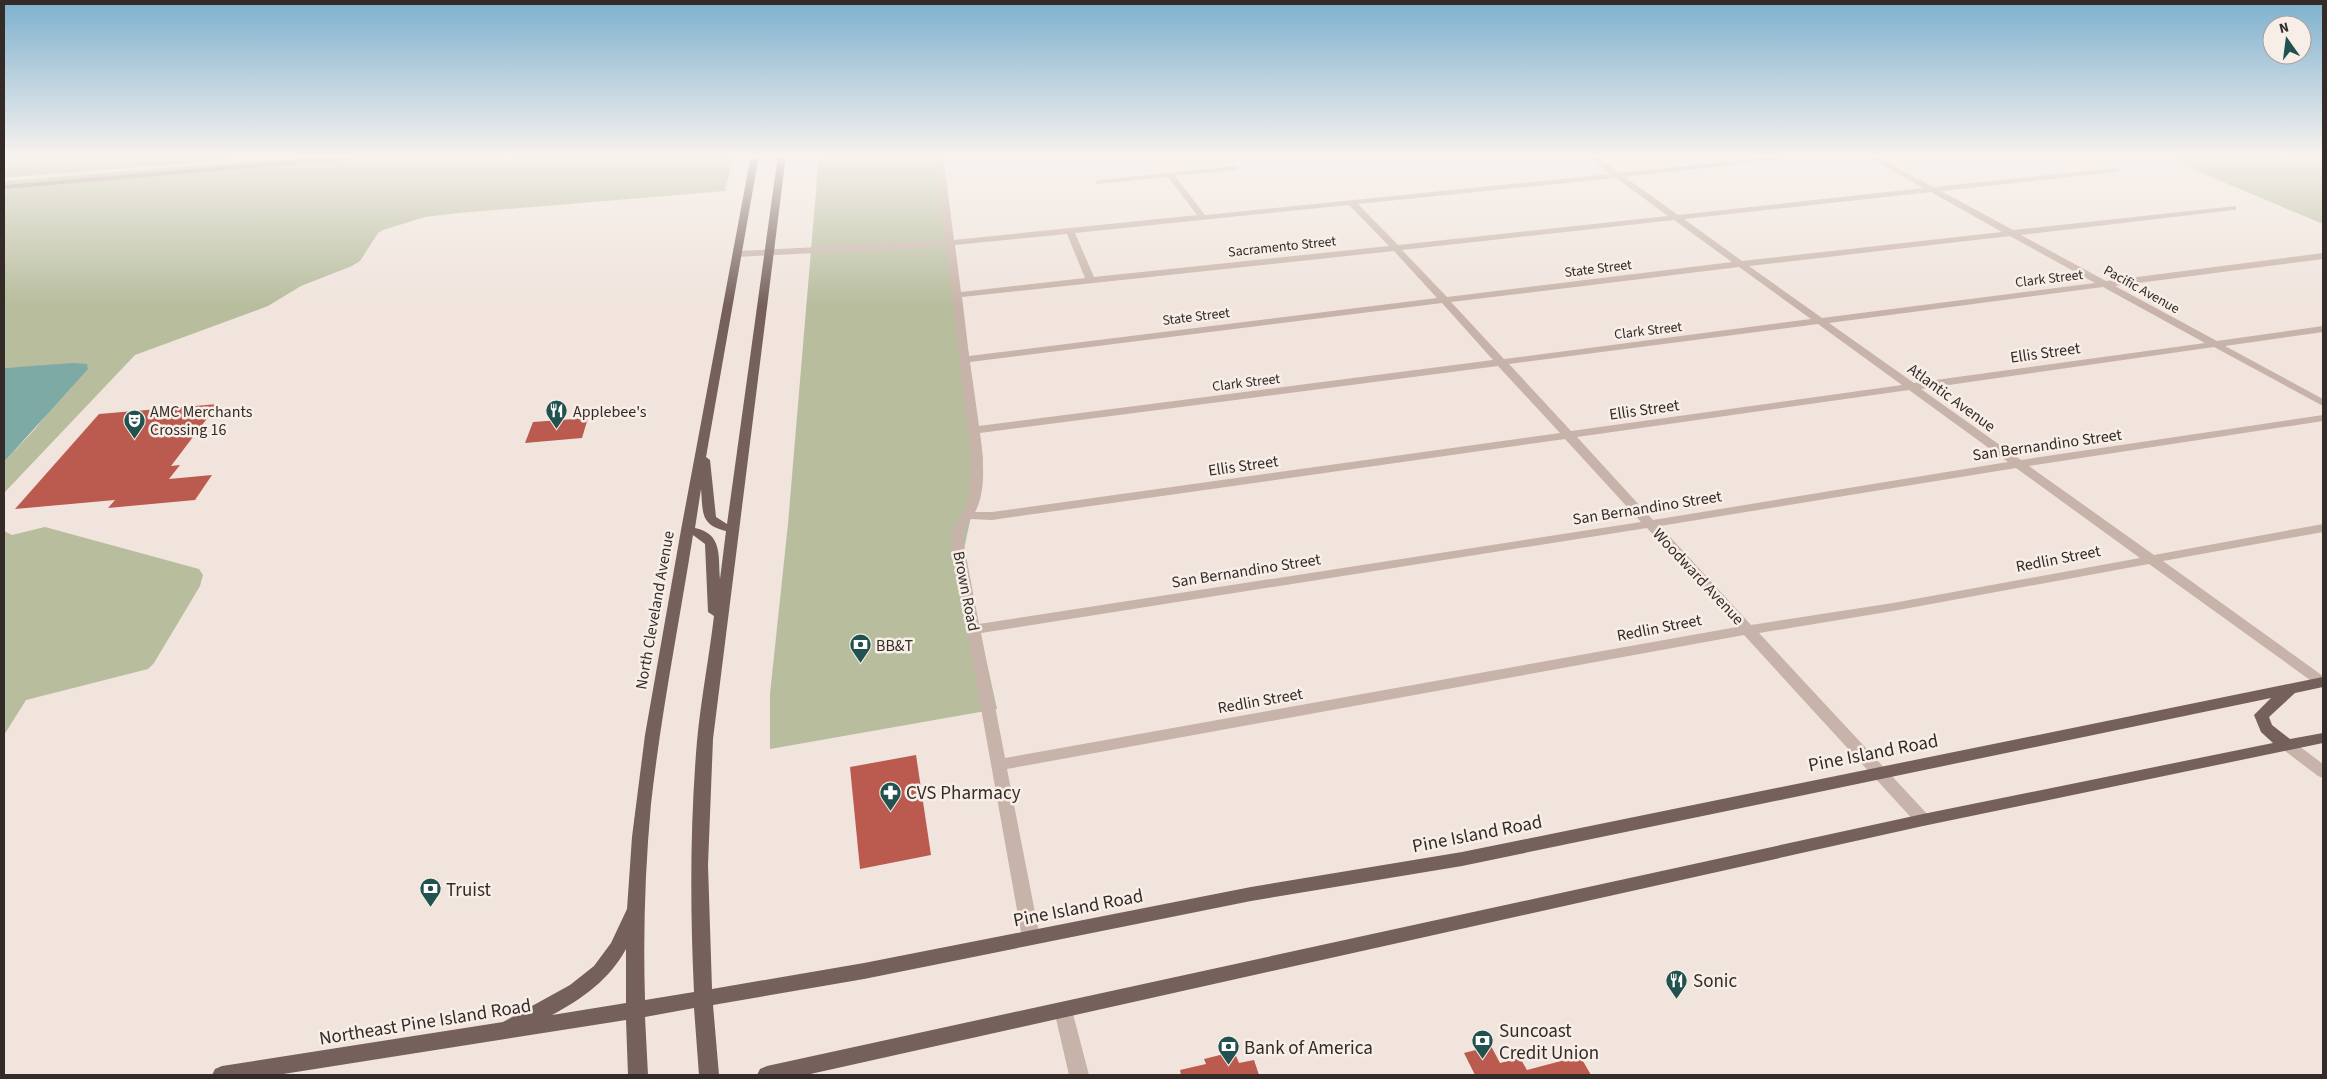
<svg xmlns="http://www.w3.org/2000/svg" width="2327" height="1079" font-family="'Source Sans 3',sans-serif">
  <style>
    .green { fill: #b7bd9d }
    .water { fill: #7eaaa6 }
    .building { fill: #bb5b4f }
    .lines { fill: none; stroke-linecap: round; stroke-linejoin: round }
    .minor { fill: #c7b3a9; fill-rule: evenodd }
    .secondary { fill: #9a827b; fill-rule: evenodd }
    .primary { fill: #75605b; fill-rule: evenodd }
    .labels { text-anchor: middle; stroke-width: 5; stroke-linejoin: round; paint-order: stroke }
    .far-street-label { font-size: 14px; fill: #342b28; stroke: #f8eee8 }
    .street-label { font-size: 16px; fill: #342b28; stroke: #f8eee8 }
    .poi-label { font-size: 16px; fill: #342b28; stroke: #f8eee8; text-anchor: start }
    .near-street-label { font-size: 19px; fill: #342b28; stroke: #f8eee8 }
    .near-poi-label { font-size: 19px; fill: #342b28; stroke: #f8eee8; text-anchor: start }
  </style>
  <rect width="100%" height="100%" fill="#f0e4dc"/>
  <g class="green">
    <path d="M4,155h278l-278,23z"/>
    <path d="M326,155h34l-356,30v-4z"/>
    <path d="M402,155h332l-9,36 -267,22 -33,4 -42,13 -5,3 -18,28 -8,5 -51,20 -33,20 -133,49 -131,138v-31l31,-33 52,-65 -83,4v-180z"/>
    <path d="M819,155h122l42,304 -20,95 34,155 -227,40v-55l18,-170z"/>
    <path d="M2159,155h164v69z"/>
    <path d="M45,527l154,42 4,6 -3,11 -46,77 -6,6 -122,31 -22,35v-204l8,4z"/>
  </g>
  <path class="water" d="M73,363l14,1 1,5 -84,93v-94z"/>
  <g class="building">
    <path d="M218,404l-47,62 9,-1 -11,14 43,-4 -17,25 -87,8 7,-8 -100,9 84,-95z"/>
    <path d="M588,418l-6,20 -57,5 8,-21z"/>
    <path d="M916,755l15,100 -71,14 -10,-102z"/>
    <path d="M1491,1046l9,17 20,-5 7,12 53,-14 11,19h-116l-11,-22z"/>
    <path d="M1224,1054l1,5 11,-3 3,7 15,-3 5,15h-78l-1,-5 26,-6 -2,-5z"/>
  </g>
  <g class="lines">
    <g class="minor">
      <path d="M935,155h8l11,85 243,-25 -29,-38 -72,7 -1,-2 4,-2 138,-14v4h-3l-59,6 30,39 405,-41 -25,-19h9l25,18 172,-18h30l-196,22 53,38 245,-27 -59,-33h10l59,32 184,-19 4,2 -4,2 -176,19 72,39 223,-24v4h-3l-212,25 85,46 217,-28v6l-208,27 102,55 106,-15v6l-98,14 98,53v7l-109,-59 -293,42 100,71 302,-45v6l-294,45 125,89 169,-31v8l-160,29 160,115v11l-6,-2 -168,-121 -256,47 -134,22 170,183 2,4 -2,4 -6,2 -6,-2 -173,-189 -737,134 33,169 -3,5 -6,2 -6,-2 -3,-5 -71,-398 2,-11 14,-24 5,-41 -26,-218 -208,11 -4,-3 4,-3 207,-10zM1616,178l52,38 -270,29 -40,-41zM1931,192l71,40 -260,29 -58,-42zM1349,205l40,41 -295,31 -19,-44zM1674,220l58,42 -285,35 -45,-47zM1067,234l18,44 -124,14 -6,-47zM2010,236l85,47 -273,35 -73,-52zM1394,251l43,47 -468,58 -7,-59zM1739,267l72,52 -307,40 -53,-57zM2103,287l102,56 -291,40 -85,-60zM1442,303l51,57 -514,66 -9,-64zM1818,324l84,61 -331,46 -62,-67zM1498,366l62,67 -568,79h-17c12,-21 8,-56 5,-79zM1909,390l99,72 -355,58 -76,-83zM1565,439l76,83 -662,102 -16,-84 2,-11 6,-10 21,1zM2016,468l124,90 -247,45 -142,22 -91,-99zM1647,528l90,99 -732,131 -24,-125z"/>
      <path d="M2286,739l5,1 32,24v14l-5,-2 -37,-28 -3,-4 3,-4z"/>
      <path d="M1063,1002l7,2 2,6 17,65h-20l-15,-65 2,-6z"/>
    </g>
    <path class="secondary" d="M350,155h35l-4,2 -377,32v-4z"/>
    <path class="primary" d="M751,155h8l-53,302 4,3 6,57 11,7 51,-369h8l-73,584 -5,126 4,124 152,-26 387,-76 211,-35 861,-175v10l-28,6 -26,24 3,8 18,14 33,-6v10l-400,83 -1117,249h-49l3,-6 7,-3 1156,-252 350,-71 -12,-11 -7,-17 17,-17 -809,168 -211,35 -387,78 -151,26 6,70h-20l-5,-67 -49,9 3,58h-20l-2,-55 -349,55h-65l3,-6 7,-3 281,-44 67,-37 24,-19 17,-23 16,-34 5,-72 13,-102 36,-205zM701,489c2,23 -1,36 25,42l-6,48c-2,-23 3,-45 -25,-51zM693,535l12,9 3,68 6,4c-5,42 -13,83 -17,125 -7,83 -7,167 -3,251l-49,8c-2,-65 0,-131 6,-196 10,-90 28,-180 42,-269zM626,949v54l-74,12c30,-16 58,-36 74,-66z"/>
  </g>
  <linearGradient id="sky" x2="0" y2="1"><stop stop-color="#7db0ce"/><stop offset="0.51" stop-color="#f8f3ef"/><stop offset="1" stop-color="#f8f3ef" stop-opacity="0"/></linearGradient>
  <rect width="2327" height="306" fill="url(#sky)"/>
  <defs>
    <symbol id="restaurant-pin" viewBox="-11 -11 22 30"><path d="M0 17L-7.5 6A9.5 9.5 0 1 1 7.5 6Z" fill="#21524f" stroke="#f8eee8"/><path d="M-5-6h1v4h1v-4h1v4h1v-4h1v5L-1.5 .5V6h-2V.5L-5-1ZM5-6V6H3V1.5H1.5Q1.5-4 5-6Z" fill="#fff"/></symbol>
    <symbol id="theatre-pin" viewBox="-11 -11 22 30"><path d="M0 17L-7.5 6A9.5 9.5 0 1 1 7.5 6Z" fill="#21524f" stroke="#f8eee8"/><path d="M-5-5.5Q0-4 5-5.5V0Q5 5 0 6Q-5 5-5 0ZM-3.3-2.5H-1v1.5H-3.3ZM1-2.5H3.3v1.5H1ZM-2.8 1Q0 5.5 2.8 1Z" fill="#fff"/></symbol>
    <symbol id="bank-pin" viewBox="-11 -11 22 30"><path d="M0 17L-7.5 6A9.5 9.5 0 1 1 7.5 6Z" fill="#21524f" stroke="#f8eee8"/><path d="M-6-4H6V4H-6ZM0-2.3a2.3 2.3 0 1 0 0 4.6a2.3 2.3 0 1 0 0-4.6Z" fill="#fff"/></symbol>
    <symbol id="pharmacy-pin" viewBox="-11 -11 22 30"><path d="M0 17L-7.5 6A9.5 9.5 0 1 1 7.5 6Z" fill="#21524f" stroke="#f8eee8"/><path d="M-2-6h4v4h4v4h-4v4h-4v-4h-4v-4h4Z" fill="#fff"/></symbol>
  </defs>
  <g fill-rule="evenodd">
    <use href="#restaurant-pin" x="544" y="398" width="25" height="34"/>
    <use href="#theatre-pin" x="122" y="408" width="25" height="34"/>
    <use href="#bank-pin" x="848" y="632" width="25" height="34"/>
    <use href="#pharmacy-pin" x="878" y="780" width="25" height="34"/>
    <use href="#bank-pin" x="418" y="876" width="25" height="34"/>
    <use href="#restaurant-pin" x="1664" y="968" width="25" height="34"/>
    <use href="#bank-pin" x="1470" y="1028" width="25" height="34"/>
    <use href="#bank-pin" x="1216" y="1034" width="25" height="34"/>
  </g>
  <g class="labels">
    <g class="far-street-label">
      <text transform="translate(1282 246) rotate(-6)" y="5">Sacramento Street</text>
      <text transform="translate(1598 268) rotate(-7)" y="5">State Street</text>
      <text transform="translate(2049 278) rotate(-7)" y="5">Clark Street</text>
      <text transform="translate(2142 289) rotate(29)" y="5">Pacific Avenue</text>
      <text transform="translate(1196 316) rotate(-7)" y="5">State Street</text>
      <text transform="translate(1648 330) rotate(-7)" y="5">Clark Street</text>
      <text transform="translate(1246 382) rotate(-7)" y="5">Clark Street</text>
    </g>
    <g class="street-label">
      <text transform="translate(2045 352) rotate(-8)" y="6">Ellis Street</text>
      <text transform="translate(1952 397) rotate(36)" y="6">Atlantic Avenue</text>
      <text transform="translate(1644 409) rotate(-8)" y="6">Ellis Street</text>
      <text transform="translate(2047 444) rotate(-8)" y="6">San Bernandino Street</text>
      <text transform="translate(1243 465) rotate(-8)" y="6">Ellis Street</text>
      <text transform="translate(1647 507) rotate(-9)" y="6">San Bernandino Street</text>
      <text transform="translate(2058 558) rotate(-11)" y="6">Redlin Street</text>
      <text transform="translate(1246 570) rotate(-9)" y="6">San Bernandino Street</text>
      <text transform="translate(1699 576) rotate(47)" y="6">Woodward Avenue</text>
      <text transform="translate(967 591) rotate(79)" y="6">Brown Road</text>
      <text transform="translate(654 610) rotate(-80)" y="6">North Cleveland Avenue</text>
      <text transform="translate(1659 627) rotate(-11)" y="6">Redlin Street</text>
      <text transform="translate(1260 700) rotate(-10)" y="6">Redlin Street</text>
    </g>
    <g class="poi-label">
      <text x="150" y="417">AMC Merchants<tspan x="150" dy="18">Crossing 16</tspan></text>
      <text x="573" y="417">Applebee's</text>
      <text x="876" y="651">BB&amp;T</text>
    </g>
    <g class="near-street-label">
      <text transform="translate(1873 752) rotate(-11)" y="7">Pine Island Road</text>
      <text transform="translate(1477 833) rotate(-11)" y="7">Pine Island Road</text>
      <text transform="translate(1078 907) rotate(-11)" y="7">Pine Island Road</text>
      <text transform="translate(425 1021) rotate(-9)" y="7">Northeast Pine Island Road</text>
    </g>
    <g class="near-poi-label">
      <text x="906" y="799">CVS Pharmacy</text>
      <text x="446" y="896">Truist</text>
      <text x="1693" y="987">Sonic</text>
      <text x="1499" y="1037">Suncoast<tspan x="1499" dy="22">Credit Union</tspan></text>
      <text x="1244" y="1054">Bank of America</text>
    </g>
  </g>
  <rect width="2327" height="1079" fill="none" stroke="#342b28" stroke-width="10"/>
  <g transform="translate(2287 40) rotate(346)"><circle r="24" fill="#f8eee8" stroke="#aaa09b"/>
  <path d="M0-4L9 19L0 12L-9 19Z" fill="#21524f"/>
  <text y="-8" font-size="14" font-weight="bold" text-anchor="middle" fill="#342b28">N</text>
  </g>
</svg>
